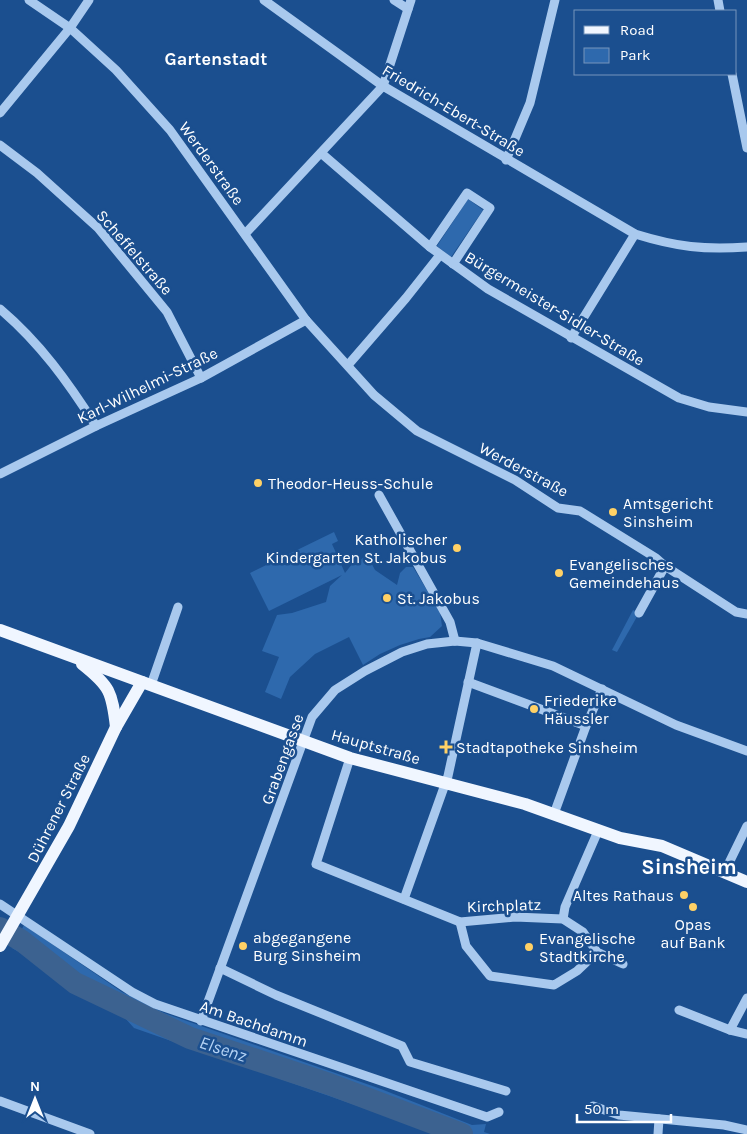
<svg xmlns="http://www.w3.org/2000/svg" width="747" height="1134" font-family="Karla,sans-serif">
  <style>
    .green { fill: #2e69ad }
    .lines { fill: none; stroke-linecap: round; stroke-linejoin: round }
    .river { stroke: #3c6290; stroke-width: 22 }
    .minor { stroke: #a9c9ee; stroke-width: 9 }
    .major { stroke: #f0f6ff; stroke-width: 12 }
    .poi-dot { fill: #ffd166; stroke: #1b4f8f; stroke-width: 2 }
    .labels { text-anchor: middle; stroke-width: 5; stroke-linejoin: round; paint-order: stroke }
    .street-label { font-size: 16px; fill: #fff; stroke: #1b4f8f }
    .poi-label { font-size: 16px; fill: #fff; stroke: #1b4f8f; text-anchor: start }
    .neighbourhood-label { font-size: 18px; font-weight: bold; fill: #fff; stroke: #1b4f8f }
    .water-label { font-size: 18px; font-style: italic; fill: #b5d3f5; stroke: #1b4f8f }
    .district-label { font-size: 21px; font-weight: bold; fill: #fff; stroke: #1b4f8f }
  </style>
  <rect width="100%" height="100%" fill="#1b4f8f"/>
  <g class="green">
    <path d="M468,199l15,11 -32,47 -14,-11z"/>
    <path d="M334,532l4,9 -6,3 13,29 11,-14 3,2 8,-6 8,15 22,15 3,-12 6,-6h7l27,45 2,14 -12,11 -11,2 -19,6 -20,9 -17,11 -14,-28 -34,17 -25,23 -9,22 -16,-7 14,-35 -17,-6 15,-36 15,-2 34,-11 4,-16 12,-11 -73,36 -19,-38z"/>
    <path d="M633,610l6,3 -22,39 -5,-2z"/>
    <path d="M24,925l98,67 42,21 217,76 91,36 14,-1 -2,8 6,2h-52l-304,-106 -18,-20 -104,-60z"/>
  </g>
  <g class="lines">
    <path class="river" d="M0,928l22,13 53,42 115,55 139,46 133,50"/>
    <g class="minor">
      <path d="M29,0l41,28 46,42 54,60 136,190 68,75 43,36 98,49 43,28 22,3 76,47 9,8 71,46 11,2"/>
      <path d="M264,0l119,86 252,148c42,13 69,16 112,13"/>
      <path d="M394,0l14,9"/>
      <path d="M718,0l2,11"/>
      <path d="M732,74l15,74"/>
      <path d="M0,113l70,-85 19,-28"/>
      <path d="M0,145l37,28 61,55 69,84 34,66"/>
      <path d="M321,153l109,94 58,42 191,109 30,9 38,5"/>
      <path d="M506,160l24,-57 25,-103"/>
      <path d="M245,234l138,-148 28,-86"/>
      <path d="M430,247l37,-54 23,15 -37,56"/>
      <path d="M0,309c40,34 68,73 96,117"/>
      <path d="M571,338l64,-104"/>
      <path d="M348,365l58,-67 34,-43"/>
      <path d="M0,474l96,-48 105,-48 105,-58"/>
      <path d="M379,495l71,127 5,19"/>
      <path d="M639,613l26,-47"/>
      <path d="M468,682l118,44"/>
      <path d="M151,685l27,-78"/>
      <path d="M350,758l-34,106 144,58 55,-5 48,2 20,13 14,20 26,12"/>
      <path d="M554,814l32,-88 16,-37"/>
      <path d="M727,867l20,-41"/>
      <path d="M404,899l44,-123 29,-133"/>
      <path d="M0,904l132,88 23,12 332,113 12,-5"/>
      <path d="M563,919l2,-12 33,-76"/>
      <path d="M460,922l6,24 24,30 64,9 23,-14 20,-19"/>
      <path d="M220,968l56,27 126,51 8,16 96,29"/>
      <path d="M679,1010l51,20 17,4"/>
      <path d="M201,1021l111,-304 23,-27 30,-19 37,-19 25,-8 28,-3 22,2 76,23 123,59 71,26"/>
      <path d="M730,1030l17,-32"/>
      <path d="M0,1101l90,33"/>
      <path d="M593,1106l26,9 105,10 23,5"/>
      <path d="M658,1134l1,-15"/>
    </g>
    <g class="major">
      <path d="M0,630l350,128 175,46 95,34 42,8 85,36"/>
      <path d="M82,664c28,22 30,28 34,63"/>
      <path d="M0,946l69,-120 47,-99 26,-45"/>
    </g>
  </g>
  <g class="poi-dot">
    <circle cx="258" cy="483" r="5"/>
    <circle cx="613" cy="512" r="5"/>
    <circle cx="457" cy="548" r="5"/>
    <circle cx="559" cy="573" r="5"/>
    <circle cx="387" cy="598" r="5"/>
    <circle cx="534" cy="709" r="5"/>
    <path d="M443.5 739.5h5v5h5v5h-5v5h-5v-5h-5v-5h5z"/>
    <circle cx="684" cy="895" r="5"/>
    <circle cx="693" cy="907" r="5"/>
    <circle cx="243" cy="946" r="5"/>
    <circle cx="529" cy="947" r="5"/>
  </g>
  <g class="labels">
    <g class="street-label">
      <text transform="translate(454 110) rotate(31)" y="6">Friedrich-Ebert-Straße</text>
      <text transform="translate(212 163) rotate(54)" y="6">Werderstraße</text>
      <text transform="translate(135 252) rotate(49)" y="6">Scheffelstraße</text>
      <text transform="translate(555 308) rotate(31)" y="6">Bürgermeister-Sidler-Straße</text>
      <text transform="translate(147 385) rotate(-26)" y="6">Karl-Wilhelmi-Straße</text>
      <text transform="translate(524 469) rotate(28)" y="6">Werderstraße</text>
      <text transform="translate(376 746) rotate(16)" y="6">Hauptstraße</text>
      <text transform="translate(282 759) rotate(-70)" y="6">Grabengasse</text>
      <text transform="translate(58 808) rotate(-63)" y="6">Dührener Straße</text>
      <text transform="translate(504 905) rotate(-2)" y="6">Kirchplatz</text>
      <text transform="translate(254 1023) rotate(19)" y="6">Am Bachdamm</text>
    </g>
    <g class="poi-label">
      <text x="268" y="489">Theodor-Heuss-Schule</text>
      <text x="623" y="509">Amtsgericht<tspan x="623" dy="18">Sinsheim</tspan></text>
      <text x="447" y="545" text-anchor="end">Katholischer<tspan x="447" dy="18">Kindergarten St. Jakobus</tspan></text>
      <text x="569" y="570">Evangelisches<tspan x="569" dy="18">Gemeindehaus</tspan></text>
      <text x="397" y="604">St. Jakobus</text>
      <text x="544" y="706">Friederike<tspan x="544" dy="18">Häussler</tspan></text>
      <text x="456" y="753">Stadtapotheke Sinsheim</text>
      <text x="674" y="901" text-anchor="end">Altes Rathaus</text>
      <text x="693" y="930" text-anchor="middle">Opas<tspan x="693" dy="18">auf Bank</tspan></text>
      <text x="253" y="943">abgegangene<tspan x="253" dy="18">Burg Sinsheim</tspan></text>
      <text x="539" y="944">Evangelische<tspan x="539" dy="18">Stadtkirche</tspan></text>
    </g>
    <g class="neighbourhood-label">
      <text x="216" y="65">Gartenstadt</text>
    </g>
    <g class="water-label">
      <text transform="translate(223 1049) rotate(18)" y="6">Elsenz</text>
    </g>
    <g class="district-label">
      <text x="689" y="874">Sinsheim</text>
    </g>
  </g>
  <rect x="574" y="10" width="162" height="65" fill="#1b4f8f" stroke="#7695bc"/>
  <rect x="584" y="26" width="25" height="8" fill="#f0f6ff" stroke="#7695bc"/>
  <text x="620" y="35" font-size="15" fill="#ffffff">Road</text>
  <rect x="584" y="48" width="25" height="15" fill="#2e69ad" stroke="#7695bc"/>
  <text x="620" y="60" font-size="15" fill="#ffffff">Park</text>
  <g transform="translate(35 1099)" stroke="#1b4f8f" stroke-width="4" paint-order="stroke">
  <path d="M0-4L9 19L0 12L-9 19Z" fill="#ffffff"/>
  <text y="-8" font-size="14" font-weight="bold" text-anchor="middle" fill="#ffffff">N</text>
  </g>
  <path d="M577 1114v8h94v-8" fill="none" stroke="#ffffff" stroke-width="2.5"/>
  <text x="584" y="1114" font-size="15" fill="#ffffff" stroke="#1b4f8f" stroke-width="4" paint-order="stroke">50 m</text>
</svg>
